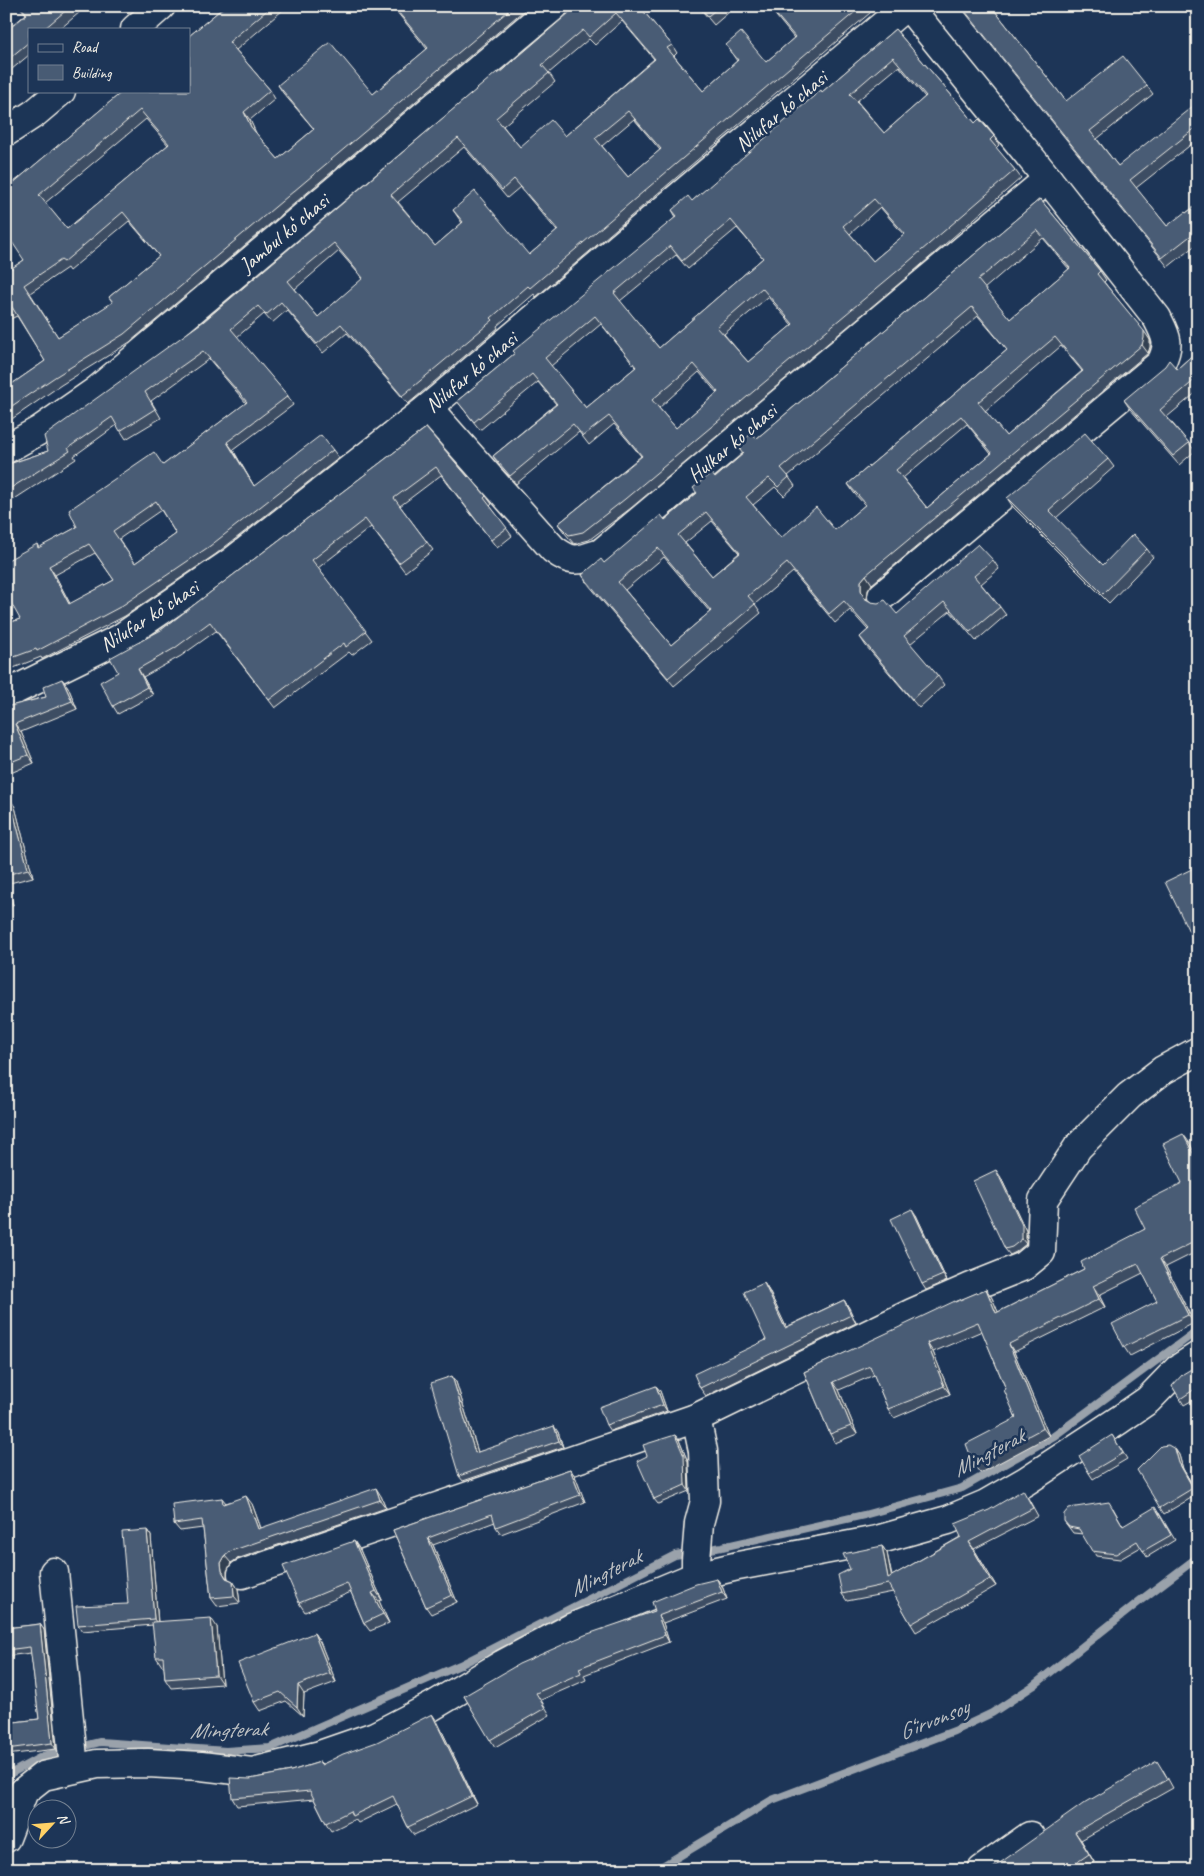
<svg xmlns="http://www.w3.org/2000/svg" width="1204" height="1876" font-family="Caveat,sans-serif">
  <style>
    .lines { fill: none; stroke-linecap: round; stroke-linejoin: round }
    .stream { stroke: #9aa2ab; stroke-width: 8 }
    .minor-casing { stroke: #f4f1e8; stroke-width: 31 }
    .minor { stroke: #1d3557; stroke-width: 28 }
    .wall { fill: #3e4e64; stroke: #f4f1e8; fill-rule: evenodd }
    .shaded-wall { fill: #324051; stroke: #f4f1e8 }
    .building { fill: #485b74; stroke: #f4f1e8; fill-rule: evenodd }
    .labels { text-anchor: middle; stroke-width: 5; stroke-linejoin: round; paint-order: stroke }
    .street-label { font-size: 21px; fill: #f4f1e8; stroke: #1d3557 }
    .water-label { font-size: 22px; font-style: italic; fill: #c0c3c4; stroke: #1d3557 }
  </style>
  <rect width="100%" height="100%" fill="#1d3557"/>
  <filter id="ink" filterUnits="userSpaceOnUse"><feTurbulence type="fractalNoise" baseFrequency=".02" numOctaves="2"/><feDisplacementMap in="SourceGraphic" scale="10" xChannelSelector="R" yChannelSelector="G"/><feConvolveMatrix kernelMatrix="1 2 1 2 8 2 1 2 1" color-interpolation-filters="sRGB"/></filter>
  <g filter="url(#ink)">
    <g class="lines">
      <g class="stream">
        <path d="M6,1776l37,-20 57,-14 126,9 44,-3 190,-83 215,-110 47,-8 142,-32 98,-27 92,-52 144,-106"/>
        <path d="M656,1870l116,-70 182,-69 38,-18 41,-27 108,-86 57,-43"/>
      </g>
      <defs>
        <g id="minor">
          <path d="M135,29l26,-23"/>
          <path d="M6,132l29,-19 26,-22"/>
          <path d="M428,408l125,141c20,15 24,12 48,4l447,-374"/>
          <path d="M6,449l34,-19 56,-39 458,-385"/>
          <path d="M882,596l279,-233c10,-20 5,-27 -4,-45l-109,-139 -140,-173"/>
          <path d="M6,693l7,-2 106,-52 114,-78 195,-153 478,-402"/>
          <path d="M54,1572l20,196"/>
          <path d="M242,1574l454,-156 216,-105 57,-25 55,-22 17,-14 2,-52 35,-53 51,-51 34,-26 35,-19"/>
          <path d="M696,1576v-16l3,-37 6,-22 -2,-50 -7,-33"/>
          <path d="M6,1838l18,-47 19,-15 54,-12 51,-1 53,3 51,6 68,-17 55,-19 56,-29 72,-43 68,-36 125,-52 42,-10 139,-26 71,-20 38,-16 40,-23 93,-61 29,-20 30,-31 20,-13"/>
          <path d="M982,1870l48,-34"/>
        </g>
      </defs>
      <use href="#minor" class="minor-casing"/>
      <use href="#minor" class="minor"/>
    </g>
    <g class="wall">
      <path d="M19,6h68l-27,23h-31v26l-23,19v-43l20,-17z"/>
      <path d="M225,6h55l3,4 -47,40 34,40 5,9 -25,21 5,12 23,27 36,-30 -31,-36 -5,-8 95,9 54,-45 -35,-43h137l-399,336 -69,43 -55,38v-35l39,-27 -28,-45 -11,5v-49l18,-12 -18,-71zM146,119l22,26 -101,84 -22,-26zM129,221l30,35 -50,41 4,6 -55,34 -28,-44 37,-25 2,3z"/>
      <path d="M577,6h62l33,39 5,8 -3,3 29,35 34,-30 -11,-16 40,17 28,-24 -26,-32h108l1,1 -341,290 -2,-3 -37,32 1,2 -90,76 -61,-71 -24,20 -36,-43 -15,13 -8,-9 -27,23 51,59 5,9 -60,45 21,36 79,-36 6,8 -123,96 -91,62 -83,43 -1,-2 -35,14v-47l14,-5 17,-75 2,4 38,-21 86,-62 83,-62 -37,-44 -58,42 10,17 -35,21 -9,-14 -43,31 2,3 -63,41 -7,2v-37l42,-14 450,-377zM622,21l32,38 -89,77 -45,11 -17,-21 52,-44 -6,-9 40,-34 6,6zM634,119l26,31 -32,27 -26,-31zM464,147l43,51 13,-11 37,44 -28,24 -76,-45 9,13 -27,23 -37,-44zM339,251l24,28 -45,38 -23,-28zM161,510l15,24 -41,29 -16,-24zM95,553l19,27 -44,24 -15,-29z"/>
      <path d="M698,6h38l-22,19z"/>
      <path d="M960,6h31l75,95 81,-15 6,8 -56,45 21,27 80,-53v26l-62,49 31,38 19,-13 12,-9v39l-30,24z"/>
      <path d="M895,29l80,94 19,13 5,9 -3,3 19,22 6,8 -108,94 -282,236 -42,32 -15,4 -10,-12 -6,-8 83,-68 -27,-32 -25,21 -10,-13 -63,52 -17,-19 -6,-9 63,-52 -18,-22 -58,48 -23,-29 58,-48 161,-136 -4,-7 20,-9 130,-109zM899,66l26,31 -41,36 -27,-32zM880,207l24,28 -31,26 -23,-27zM737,228l26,30 -104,90 -39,-47 56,-46 12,14zM768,297l24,28 -44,37 -24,-28zM601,324l35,43 -50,41 -35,-42zM699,372l18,21 -41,35 -17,-20z"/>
      <path d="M1040,199l60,72 6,9 -2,2 46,58v7l-2,6 -276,231 -4,6 -1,9 4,3 26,12 96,-54 6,9 -18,15 19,23 6,8 -30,26 -26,-30 -40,33 28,32 6,9 -25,23 -53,-62 -6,-9 8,-7 -18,-20 -15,13 -42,-51 -38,32 6,9 -87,73 -86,-102 -6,-9 22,-12 61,-43 78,-66 -6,-8 19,-7zM1043,238l26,31 -59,50 -26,-30zM978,316l29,34 -159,134 6,9 11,12 -30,25 -54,8 -28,-33 22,-18 9,9 11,-10 -7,-10zM1061,346l21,25 -76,65 -21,-25zM967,424l24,30 -64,54 -24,-30zM712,521l27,32 -27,23 -27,-33zM664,557l46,55 -39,33 -46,-55z"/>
      <path d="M1198,350v41l-31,26 22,26 6,8 -16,14 -49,-56 -6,-9 53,-31z"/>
      <path d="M426,428l42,49 18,19 6,8 -2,2 22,30 -15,12 -56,-73 -41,31 33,44 -28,22 -34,-45 -53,41 54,72 -20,15 -3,-3 -74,56 -59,-77 -35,25 -38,21 10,18 -35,19 -5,-8 5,-34 43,-42z"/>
      <path d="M1108,459l6,8 -58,51 47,47 44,-16 6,8 -44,46 -96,-96 -6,-9z"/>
      <path d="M62,679l6,8 9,22 -56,23 13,31 -28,12v-68l40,-10z"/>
      <path d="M10,799l5,8 18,70 -27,7 2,2 5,19 -7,2v-107z"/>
      <path d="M1189,1142l9,18v91l-32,16 28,56 -64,33 -6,-9 33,-46 -14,-28 -44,22 6,12 -91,45 35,84 -69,37 -6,-8 42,-47 -10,-29 -24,-58 -49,21 17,42 -56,24 -6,-9 -14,-34 -35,15 18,44 -22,9 -5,-9 -26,-62 152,-70 30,-13 6,9 6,14 86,-43 61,-40 37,-46z"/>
      <path d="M1000,1176l26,55v13l-10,8 -6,3 -5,-6z"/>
      <path d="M916,1215l31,66 -21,9 -4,-6z"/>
      <path d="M764,1283l5,8 17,36 58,-27 5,8 7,15 -150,73 -6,-8 66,-48z"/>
      <path d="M1198,1365v32l-14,8 -12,-19z"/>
      <path d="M456,1382l22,70 80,-20 5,15 -100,34 -4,-5z"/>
      <path d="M656,1386l4,5 7,20 -57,20 -4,-6z"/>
      <path d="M675,1435l4,5 9,22 1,29 -31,13 -4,-5 -7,-43z"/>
      <path d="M1112,1435l15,24 -34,20 -4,-6z"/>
      <path d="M1175,1449l4,6 4,14 15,25 -34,20 -4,-6z"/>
      <path d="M570,1469l5,7 10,26 -84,32 -5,-7 -1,-5 -62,23 24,57 -26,12 -5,-7 -33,-77z"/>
      <path d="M381,1496l5,12 -149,51 -6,4 -4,8v7l6,3 5,8 2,14 -23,3 -6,-8 -8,-70 -23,3 -6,-7 48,-26 4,5 26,1 9,24z"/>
      <path d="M1028,1498l10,18 -64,33 22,37 -80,46 -5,-8 -18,-32 -46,9 -5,-7 8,-25 32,-23 5,7 5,23z"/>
      <path d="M1113,1508l10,18 36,-13 16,27 -28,17 -6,-10 -21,12 -24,-3 -13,-22 -10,-1 -9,-12z"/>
      <path d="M147,1530l4,6 7,86 59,5 5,57 -51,4 -6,-9 -1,-13h-2l-6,-9 -3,-32 -71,6 -4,-6 50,-21z"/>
      <path d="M354,1541l6,9 22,50 -3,1 10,22 -19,8 -6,-8 -13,-31 -46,20 -6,-9z"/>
      <path d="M717,1579l5,7 5,13 -64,24 6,19 -85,33 2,5 -45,20 9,15 -55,32 -31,-51 191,-85z"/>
      <path d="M40,1624l4,6 12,119 -50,6v-32l33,-4 -8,-66 -25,3v-28z"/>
      <path d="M314,1633l6,9 16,40 -32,12 -1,22 -17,-15 -26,10 -6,-9z"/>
      <path d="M437,1721l40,83 -63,31 -6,-8 -11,-23 -39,19 -3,-4 -24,12 -5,-8 -12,-24 -77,7 -5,-8 18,-19 41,-8 29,-9 2,2z"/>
      <path d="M1163,1770l10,18 -92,52 13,22 -10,8h-94z"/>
    </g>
    <g class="shaded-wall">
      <path d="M244,112l6,8 7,15 -6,-8z"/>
      <path d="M1144,331l6,9v7l-2,6 -6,-8z"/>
      <path d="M227,442l6,8 26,45 -5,-9z"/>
      <path d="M49,566l6,9 20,38 -6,-9z"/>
      <path d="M866,575l6,9 -4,6 -1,9 -3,-1 -3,-8v-9z"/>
      <path d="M138,669l5,8 10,18 -6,-8z"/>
      <path d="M62,679l6,8 9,22 -5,-8z"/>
      <path d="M15,724l6,8 13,31 -6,-8z"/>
      <path d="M10,799l5,8 18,70 -5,-8z"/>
      <path d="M6,884l2,2 5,19 -6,-8 -1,-3z"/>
      <path d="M1183,1134l6,8 9,18v3z"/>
      <path d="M996,1170l4,6 26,55v13l-4,-5z"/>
      <path d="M912,1209l4,6 31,66 -4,-6z"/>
      <path d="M1160,1259l6,8 28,56 -6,-8z"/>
      <path d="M764,1283l5,8 21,44 -5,-7z"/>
      <path d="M1093,1286l6,9 6,12 -6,-8z"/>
      <path d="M986,1289l6,9 10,23 -6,-8z"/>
      <path d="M844,1300l5,8 7,15 -5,-8z"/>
      <path d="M927,1343l6,9 17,42 -6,-8z"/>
      <path d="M1009,1344l5,8 35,84 -6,-8z"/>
      <path d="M452,1376l4,6 24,77 -5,-6z"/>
      <path d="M833,1382l6,8 18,44 -6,-8z"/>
      <path d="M656,1386l4,5 7,20 -4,-6z"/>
      <path d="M554,1426l4,6 5,15 -4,-6z"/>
      <path d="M675,1435l4,5 9,22 1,29 -4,-6z"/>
      <path d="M1175,1449l4,6 4,14 15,25 -19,-31z"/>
      <path d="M570,1469l5,7 10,26 -5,-7z"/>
      <path d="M376,1488l5,8 5,12 -6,-8z"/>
      <path d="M246,1496l6,8 12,33 -6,-8z"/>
      <path d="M147,1530l4,6 7,89 -4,-6z"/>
      <path d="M428,1538l5,7 24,57 -5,-7z"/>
      <path d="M354,1541l6,9 22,50 -6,-9z"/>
      <path d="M969,1542l5,7 22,37 -6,-7z"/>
      <path d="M882,1546l5,7 6,32 -5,-7z"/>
      <path d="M225,1556l6,7 -4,8v8l4,6 -9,-14 -1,-8z"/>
      <path d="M717,1579l5,7 5,13 -5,-7z"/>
      <path d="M233,1581l5,8 2,14 -6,-7z"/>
      <path d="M372,1593l7,8 10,22 -6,-9z"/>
      <path d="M658,1616l5,7 6,19 -4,-7z"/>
      <path d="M211,1618l6,9 5,57 -6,-9z"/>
      <path d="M40,1624l4,6 12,119 -4,-6z"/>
      <path d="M314,1633l6,9 16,40 -6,-9z"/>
      <path d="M298,1685l6,9 -1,22 -6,-9z"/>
      <path d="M432,1714l5,7 40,83 -5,-8z"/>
      <path d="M1075,1832l6,8 13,22 -5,-8z"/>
    </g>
    <g class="building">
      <path d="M20,6h51l-27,23h-15v13l-23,19v-30l21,-17z"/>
      <path d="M225,6h47l-43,36 41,48 -26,22 7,15 27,32 36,-30 -36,-44 52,-43 43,52 55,-46 -35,-42h121l-390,328 -69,43 -49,33v-22l39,-27 -33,-54 -6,3v-38l18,-12 -18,-27v-44l117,-98h66v-55zM140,110l29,34 -102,85 -28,-34zM123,212l36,44 -50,41 4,5 -55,35 -34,-52 37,-25 3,2z"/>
      <path d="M577,6h62l33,39 -5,3 36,43 35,-31 -12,-15 15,-13 25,30 29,-25 -26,-31h93l-332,282 -2,-2 -37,32 2,2 -91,76 -61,-72 -24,20 -36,-42 -15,13 -8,-9 -27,23 57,67 -61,46 27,44 67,-51 12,15 -123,96 -90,61 -83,44 -1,-2 -30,11v-36l14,-5 -14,-25v-33l31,-17 1,4 39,-21 -8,-17 85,-58 9,13 84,-63 -44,-51 -58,41 10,17 -35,22 -8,-14 -44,31 2,3 -64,40v-26l42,-14 -4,-15 160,-115 293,-249 1,2zM616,13l39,46 -90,77 -14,-16 -31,27 -24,-29 53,-45 -7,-8 41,-35 6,7zM628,111l33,38 -33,28 -33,-39zM458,138l44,52 12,-11 44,51 -29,25 -54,-64 -22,19 10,12 -28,24 -44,-51zM334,243l29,35 -45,39 -30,-36zM156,501l20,33 -41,29 -22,-32zM89,544l25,36 -45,24 -20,-38z"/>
      <path d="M699,6h21l-12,10z"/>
      <path d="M961,6h30l75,95 57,-45 24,30 -57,45 28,35 75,-60 5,7v13l-68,54 37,46 18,-14 1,1 12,-9v26l-36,28z"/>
      <path d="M895,29l80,94 4,-4 15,17 -4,4 25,30 -108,93 -282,236 -42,33 -14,3 -11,-11 84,-68 -33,-40 -26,20 -10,-12 -63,52 -17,-20 64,-52 -25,-30 -58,48 -17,-21 58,-48 -2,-2 164,-135 -5,-6 16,-14 4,5 129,-111 1,2zM893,57l33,39 -42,37 -34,-39zM874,199l31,35 -32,27 -30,-35zM731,220l32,38 -104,90 -45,-55 56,-47 12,15zM762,288l31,36 -45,38 -31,-35zM595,316l41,51 -50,41 -41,-50zM694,364l24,28 -42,36 -24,-28z"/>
      <path d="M1040,199l60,72 -3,3 47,57v7l-2,7 -276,230 -5,6v9l3,8 7,4 7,1 7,-3 12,14 81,-70 15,16 -19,16 26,31 -30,25 -26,-30 -40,34 34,40 -26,23 -52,-62 9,-8 -25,-28 -15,13 -42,-51 -39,33 7,8 -87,74 -86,-103 19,-16 3,4 57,-48 4,5 32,-27 -4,-5 18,-15 4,5 29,-25 -7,-7 15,-13 4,6zM1037,230l33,38 -60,51 -32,-39zM972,307l35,43 -159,134 18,20 -31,26 -19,-23 -35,31 -35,-41 23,-19 9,9 11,-10 -8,-9zM1055,337l28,34 -77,65 -28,-34zM961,416l31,37 -65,55 -31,-38zM706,512l34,41 -28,23 -34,-41zM658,548l53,63 -40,34 -53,-63z"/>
      <path d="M1198,350v27l-38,33 29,33 -16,13 -49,-56 41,-34 4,-6 8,9z"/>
      <path d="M426,428l42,49 1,-1 17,20 -2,2 23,30 -16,12 -55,-73 -42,31 33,44 -28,21 -34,-44 -53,41 54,71 -20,16 -2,-4 -75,57 -59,-78 -35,26 -37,21 9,18 -34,19 -13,-24 18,-10 -8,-14 51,-28z"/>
      <path d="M1085,433l23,26 -59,51 54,55 30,-31 14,15 -44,45 -96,-96z"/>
      <path d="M62,679l10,22 -57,23 13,31 -22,9v-57l40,-10 -3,-10z"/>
      <path d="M10,799l18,70 -22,6v-75z"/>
      <path d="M1198,866v84l-33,-68z"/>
      <path d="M1183,1134l15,29v77l-38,19 28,56 -64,32 -12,-23 45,-23 -19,-37 -45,22 6,13 -90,45 34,84 -69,37 -8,-21 50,-26 -12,-28 2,-1 -28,-67 -51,21 17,43 -25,11 -31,12 -18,-43 -37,16 18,44 -21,8 -26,-62 151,-71v1l31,-13 10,24 88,-44 -3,-7 64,-33 -11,-22 48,-24 -19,-39z"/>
      <path d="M996,1170l26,55v14l-10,8 -7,2 -32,-68z"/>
      <path d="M912,1209l31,66 -21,9 -31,-65z"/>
      <path d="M764,1283l21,45 59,-28 7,15 -151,73 -6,-14 72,-34 -22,-48z"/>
      <path d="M1198,1365v22l-18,12 -8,-13 11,-12z"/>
      <path d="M452,1376l23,77 79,-27 5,15 -100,35 -28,-93z"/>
      <path d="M656,1386l7,19 -57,20 -7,-18z"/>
      <path d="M675,1435l9,21 1,29 -31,14 -17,-38 10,-5 -4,-11z"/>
      <path d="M1112,1435l11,18 -34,20 -10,-17z"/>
      <path d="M1168,1445l7,4 4,14 14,25 -33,20 -23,-38 24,-24z"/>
      <path d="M570,1469l10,26 -84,32 -4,-13 -64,24 24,57 -26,12 -33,-77z"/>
      <path d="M376,1488l4,12 -149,51 -6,5 -4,7 1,8 4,7 7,3 1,15 -23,2 -9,-78 -28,4 -2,-20 50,-6 1,6 23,-8 12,33z"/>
      <path d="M1023,1490l10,18 -64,34 21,37 -79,45 -23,-40 -46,10 -4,-19 12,-6 -7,-15 39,-8 6,32 73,-41 -6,-13 34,-14z"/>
      <path d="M1109,1502l14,24 32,-19 16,28 -28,16 -6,-10 -21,13 -24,-3 -13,-22 -10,-2 -5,-6v-7l5,-6z"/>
      <path d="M147,1530l7,89 -76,6 -2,-19 52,-2 -6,-72z"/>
      <path d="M354,1541l22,50 -4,2 11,21 -19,9 -17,-40 -48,20 -16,-37z"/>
      <path d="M717,1579l5,13 -64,24 7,19 -86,33 2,5 -45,20 9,15 -55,32 -26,-44 55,-32 66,-29 70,-24 -3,-9 44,-18z"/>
      <path d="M211,1618l5,57 -51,4 -2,-22h-7l-4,-35z"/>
      <path d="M40,1624l12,119 -46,6v-26l33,-4 -9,-72 -24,3v-22z"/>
      <path d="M314,1633l16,40 -32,12 -1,22 -17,-15 -26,10 -16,-39z"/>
      <path d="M432,1714l40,82 -64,31 -15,-31 -41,20 -2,-5 -24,12 -16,-32 -78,7 -2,-20 20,1 41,-8 29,-9 1,3 22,-11 34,-12z"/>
      <path d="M1157,1761l11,18 -93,53 14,22 -23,16h-76l93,-66z"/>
    </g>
  </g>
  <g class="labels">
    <g class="street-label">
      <text transform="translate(781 111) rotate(-40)" y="7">Nilufar koʻchasi</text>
      <text transform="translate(284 233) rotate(-40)" y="7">Jambul koʻchasi</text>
      <text transform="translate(471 372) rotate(-40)" y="7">Nilufar koʻchasi</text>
      <text transform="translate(732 443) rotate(-40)" y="7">Hulkar koʻchasi</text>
      <text transform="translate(149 616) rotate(-33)" y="7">Nilufar koʻchasi</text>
    </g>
    <g class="water-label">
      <text transform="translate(988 1452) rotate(-28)" y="8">Mingterak</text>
      <text transform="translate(605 1572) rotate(-27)" y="8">Mingterak</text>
      <text transform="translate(933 1719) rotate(-22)" y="8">G‘irvonsoy</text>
      <text transform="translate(228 1729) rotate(-2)" y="8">Mingterak</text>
    </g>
  </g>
  <rect width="1204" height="1876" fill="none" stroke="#1d3557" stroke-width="25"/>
  <rect x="12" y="12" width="1179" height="1851" fill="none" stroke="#f4f1e8" stroke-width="2" filter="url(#ink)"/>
  <rect x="28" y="28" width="162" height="65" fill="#1d3557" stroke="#738091"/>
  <rect x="38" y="44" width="25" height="8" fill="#1d3557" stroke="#738091"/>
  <text x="72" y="52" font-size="15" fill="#f4f1e8">Road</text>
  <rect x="38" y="65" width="25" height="15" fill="#485b74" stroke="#738091"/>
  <text x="72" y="78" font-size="15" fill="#f4f1e8">Building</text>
  <g transform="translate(52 1824) rotate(64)"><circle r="24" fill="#1d3557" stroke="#738091"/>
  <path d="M0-4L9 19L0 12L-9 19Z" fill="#ffd166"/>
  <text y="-8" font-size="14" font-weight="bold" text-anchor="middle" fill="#f4f1e8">N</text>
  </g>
</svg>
